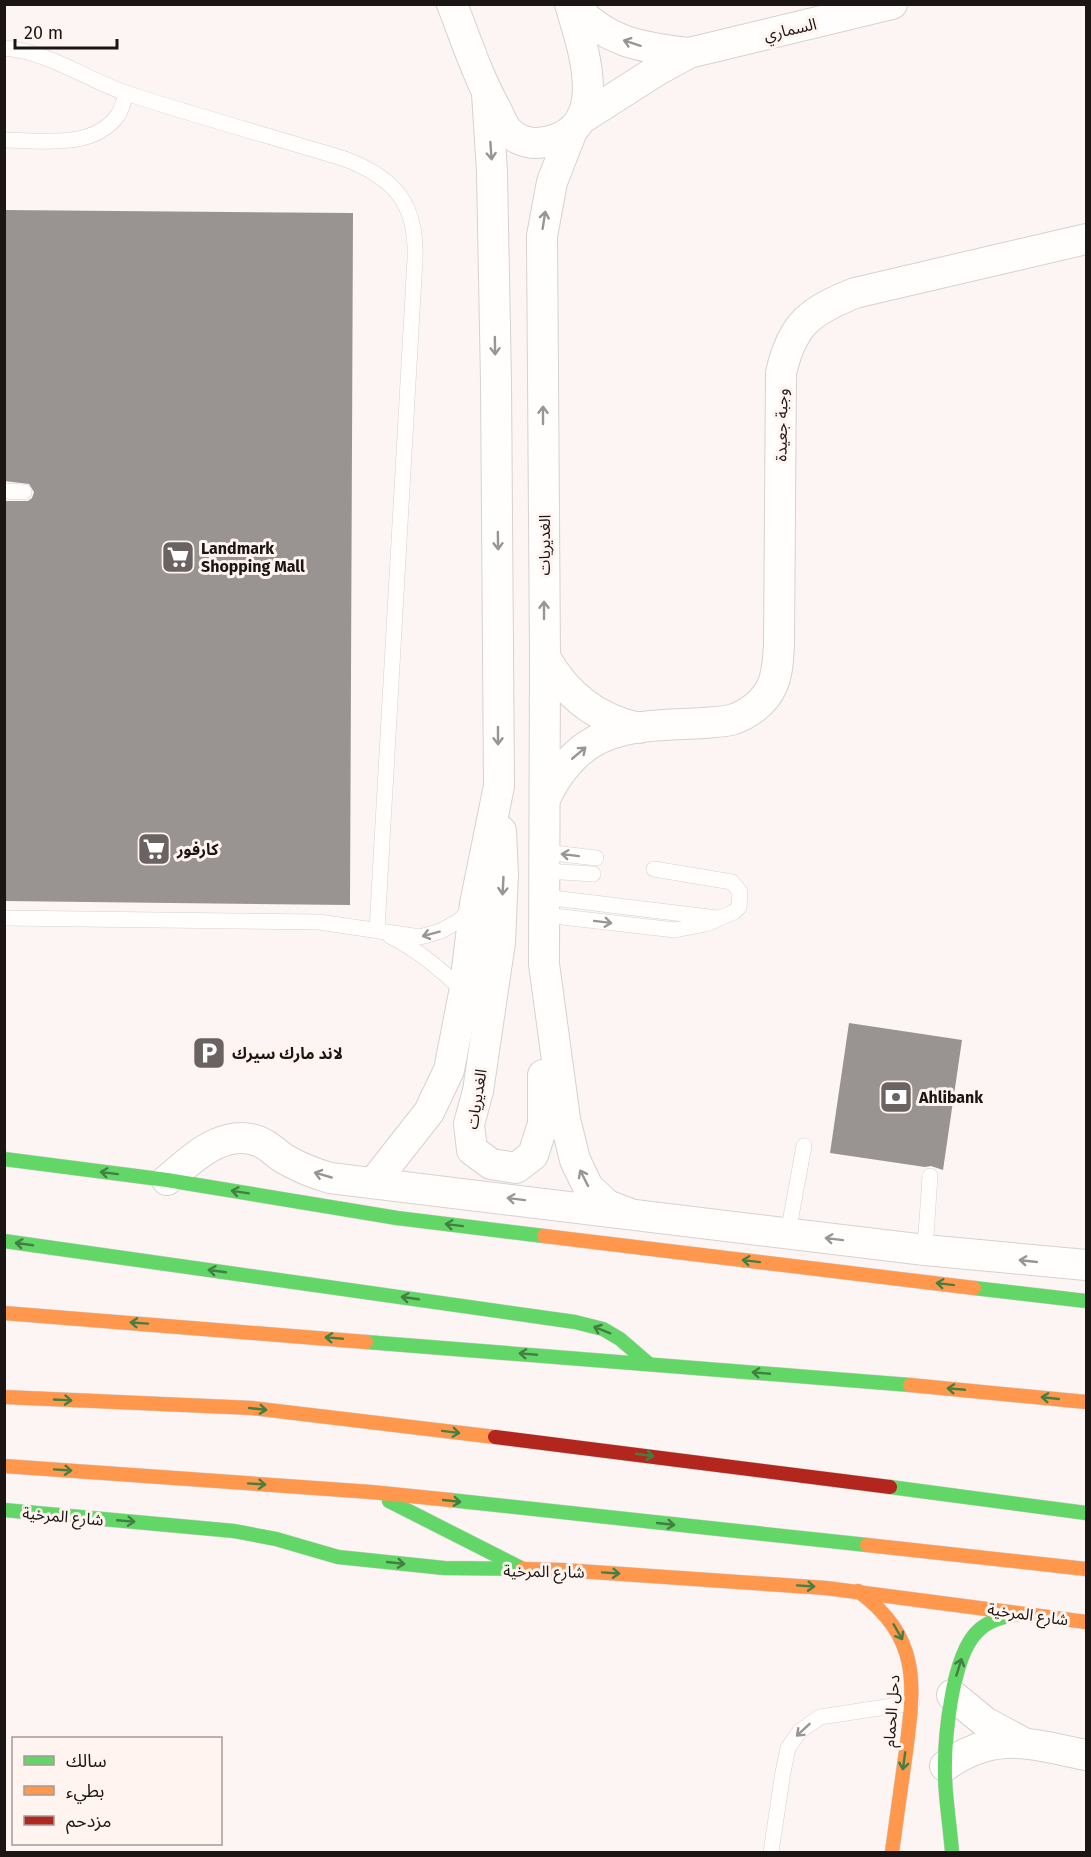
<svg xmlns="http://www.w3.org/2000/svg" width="1091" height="1857" font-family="'Fira Sans','Noto Sans Arabic',sans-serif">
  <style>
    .building { fill: #999391 }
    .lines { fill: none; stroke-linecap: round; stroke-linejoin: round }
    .lane-casing { stroke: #d7d1cf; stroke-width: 16 }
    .street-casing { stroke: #d7d1cf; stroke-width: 32 }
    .fast-casing { stroke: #d7d1cf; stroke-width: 15 }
    .slow-casing { stroke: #d7d1cf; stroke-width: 15 }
    .jam-casing { stroke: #d7d1cf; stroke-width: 15 }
    .lane { stroke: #fffefd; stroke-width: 15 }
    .street { stroke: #fffefd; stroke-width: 30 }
    .fast { stroke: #63d668; stroke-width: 14 }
    .slow { stroke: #ff974d; stroke-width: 14 }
    .jam { stroke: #b3261e; stroke-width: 14 }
    .oneway { stroke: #989594 }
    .oneway2 { stroke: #437f42 }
    .labels { text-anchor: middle; stroke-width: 6; stroke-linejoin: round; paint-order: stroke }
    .street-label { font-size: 16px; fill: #1b1513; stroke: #fff4f0 }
    .poi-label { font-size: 16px; font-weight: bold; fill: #1b1513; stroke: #fff4f0; text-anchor: start }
  </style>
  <rect width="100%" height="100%" fill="#fcf5f4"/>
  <g class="building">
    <path d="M4,210l349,3 -3,692 -346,-4v-400h24l4,-3 2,-6 -5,-8 -25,-3z"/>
    <path d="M849,1023l113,17 -19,130 -12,-4 -6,1 -95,-14z"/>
  </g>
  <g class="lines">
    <defs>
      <g id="lane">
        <path d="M4,48c47,4 82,32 125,46 71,23 144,43 216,65 50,19 72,45 70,100l-38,671"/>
        <path d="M4,140c38,0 89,10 114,-25 4,-6 6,-15 8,-22"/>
        <path d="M4,491l20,1"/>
        <path d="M545,852l51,6"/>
        <path d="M545,871l48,3"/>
        <path d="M545,897l172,21"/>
        <path d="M545,915l130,15 31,-6 28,-12 5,-5 1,-15 -8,-10 -78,-13"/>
        <path d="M4,918l315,4 101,15 21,-6 19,-11 11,-12"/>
        <path d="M390,936c28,14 52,34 74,56"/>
        <path d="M788,1233l16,-87"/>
        <path d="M925,1250l5,-74"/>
        <path d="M771,1852l12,-80 5,-24 12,-17 20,-14 92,-14"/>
      </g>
      <g id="street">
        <path d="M452,4c14,36 26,73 45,107 3,6 6,15 11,20 11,12 27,14 42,10 62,-16 32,-95 20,-137"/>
        <path d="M573,4c31,38 70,44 116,49"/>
        <path d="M581,119l75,-48 33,-18 203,-49"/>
        <path d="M572,131l-20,51 -10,54 3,421 -1,307 21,155 10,41 13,27 19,18 21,8"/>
        <path d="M545,657c21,38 51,62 94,71"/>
        <path d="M545,799c13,-28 33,-53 63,-64 29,-11 64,-10 95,-12 9,-1 19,-1 28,-3 17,-5 34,-18 41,-34 6,-13 6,-28 7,-41l2,-272c11,-49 29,-62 74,-80l231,-54"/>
        <path d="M501,831l2,43 -3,68 -22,149 -9,33 3,26 19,14 25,4 17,-13 10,-31v-49"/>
        <path d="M167,1180c26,-22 60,-56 97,-36 7,4 13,10 19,14 15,9 30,15 47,20l595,72 161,15"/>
        <path d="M374,1182l55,-70 20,-42 15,-77 11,-89 24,-118 -3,-404 -4,-210 -5,-79"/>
        <path d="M952,1695l33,27 37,20"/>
        <path d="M945,1766c51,-36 85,-22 141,-11"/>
      </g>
      <g id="fast">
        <path d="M4,1159l163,21 230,38 147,18"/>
        <path d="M4,1241l571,81 28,7 17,10 29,25"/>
        <path d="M974,1288l112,13"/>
        <path d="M366,1342l544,43"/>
        <path d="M890,1487l196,26"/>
        <path d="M450,1500l417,45"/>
        <path d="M389,1501l134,68"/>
        <path d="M4,1510l230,21 42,8 62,18 106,11 78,1"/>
        <path d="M952,1852c-2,-25 -6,-49 -7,-74 -1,-36 6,-122 33,-147 11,-11 26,-15 42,-17"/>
      </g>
      <g id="slow">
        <path d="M544,1236l430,52"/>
        <path d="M4,1313l362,29"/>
        <path d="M910,1385l176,17"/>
        <path d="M4,1397l248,11 243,29"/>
        <path d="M4,1466l367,26 79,8"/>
        <path d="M867,1545l219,24"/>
        <path d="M522,1569l41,1 263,18 260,34"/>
        <path d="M858,1591c62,46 57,91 48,160 -5,34 -9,67 -14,101"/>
      </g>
      <path id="jam" d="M495,1437l395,50"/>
    </defs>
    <use href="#lane" class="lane-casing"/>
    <use href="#street" class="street-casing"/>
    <use href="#fast" class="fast-casing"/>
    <use href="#slow" class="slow-casing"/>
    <use href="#jam" class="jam-casing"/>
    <use href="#lane" class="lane"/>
    <use href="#street" class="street"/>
    <use href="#fast" class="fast"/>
    <use href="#slow" class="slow"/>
    <use href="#jam" class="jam"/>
  </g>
  <defs><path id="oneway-shaft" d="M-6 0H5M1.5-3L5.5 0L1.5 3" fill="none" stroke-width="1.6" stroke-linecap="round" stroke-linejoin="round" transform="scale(1.5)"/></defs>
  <g class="oneway">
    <use href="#oneway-shaft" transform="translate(632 43) rotate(-162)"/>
    <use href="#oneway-shaft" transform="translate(491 151) rotate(86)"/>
    <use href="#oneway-shaft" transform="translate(544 220) rotate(-81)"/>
    <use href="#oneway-shaft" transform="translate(495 346) rotate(89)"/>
    <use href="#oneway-shaft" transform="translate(543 415) rotate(-90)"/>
    <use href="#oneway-shaft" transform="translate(498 541) rotate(89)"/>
    <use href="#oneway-shaft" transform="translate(544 610) rotate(-90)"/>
    <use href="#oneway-shaft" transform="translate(498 736) rotate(90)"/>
    <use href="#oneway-shaft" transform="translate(579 753) rotate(-40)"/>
    <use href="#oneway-shaft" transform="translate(570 855) rotate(-173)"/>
    <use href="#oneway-shaft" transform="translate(503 886) rotate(93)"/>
    <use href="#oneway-shaft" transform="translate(603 922) rotate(7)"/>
    <use href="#oneway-shaft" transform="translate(431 934) rotate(165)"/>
    <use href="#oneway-shaft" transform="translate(323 1175) rotate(-164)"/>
    <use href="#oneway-shaft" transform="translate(584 1178) rotate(-117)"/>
    <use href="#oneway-shaft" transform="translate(516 1199) rotate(-173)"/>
    <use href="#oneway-shaft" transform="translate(834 1239) rotate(-173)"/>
    <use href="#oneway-shaft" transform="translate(1028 1261) rotate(-174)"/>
    <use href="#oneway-shaft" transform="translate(803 1730) rotate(137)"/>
  </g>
  <g class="oneway2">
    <use href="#oneway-shaft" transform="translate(109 1173) rotate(-173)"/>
    <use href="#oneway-shaft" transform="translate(240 1192) rotate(-171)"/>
    <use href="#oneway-shaft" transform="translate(454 1225) rotate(-173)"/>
    <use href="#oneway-shaft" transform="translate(24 1244) rotate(-172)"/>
    <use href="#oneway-shaft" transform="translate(751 1261) rotate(-173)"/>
    <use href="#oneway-shaft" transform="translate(217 1271) rotate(-172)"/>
    <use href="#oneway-shaft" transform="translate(945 1284) rotate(-173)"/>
    <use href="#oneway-shaft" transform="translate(410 1298) rotate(-172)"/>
    <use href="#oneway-shaft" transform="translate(139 1323) rotate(-176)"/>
    <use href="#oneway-shaft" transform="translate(602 1330) rotate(-158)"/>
    <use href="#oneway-shaft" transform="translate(334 1338) rotate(-175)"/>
    <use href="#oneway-shaft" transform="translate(528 1354) rotate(-175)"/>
    <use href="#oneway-shaft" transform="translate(761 1373) rotate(-175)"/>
    <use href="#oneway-shaft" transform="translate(956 1389) rotate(-175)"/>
    <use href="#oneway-shaft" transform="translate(1050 1398) rotate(-174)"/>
    <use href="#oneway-shaft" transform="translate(63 1400) rotate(3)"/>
    <use href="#oneway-shaft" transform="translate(258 1409) rotate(6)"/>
    <use href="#oneway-shaft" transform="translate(451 1432) rotate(7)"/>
    <use href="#oneway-shaft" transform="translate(645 1455) rotate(8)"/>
    <use href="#oneway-shaft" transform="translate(63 1470) rotate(4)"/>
    <use href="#oneway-shaft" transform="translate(257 1484) rotate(4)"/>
    <use href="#oneway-shaft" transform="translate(452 1501) rotate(6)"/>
    <use href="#oneway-shaft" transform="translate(126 1521) rotate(5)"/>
    <use href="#oneway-shaft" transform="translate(666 1524) rotate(6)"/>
    <use href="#oneway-shaft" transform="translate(396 1563) rotate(6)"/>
    <use href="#oneway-shaft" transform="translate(611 1573) rotate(4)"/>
    <use href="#oneway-shaft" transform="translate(806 1586) rotate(4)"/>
    <use href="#oneway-shaft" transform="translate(898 1632) rotate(60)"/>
    <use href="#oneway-shaft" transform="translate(959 1667) rotate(-73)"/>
    <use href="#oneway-shaft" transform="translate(904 1761) rotate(98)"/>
  </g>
  <defs>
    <symbol id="supermarket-square" viewBox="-11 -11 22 22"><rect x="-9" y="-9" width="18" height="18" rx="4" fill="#6a6362" stroke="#fff4f0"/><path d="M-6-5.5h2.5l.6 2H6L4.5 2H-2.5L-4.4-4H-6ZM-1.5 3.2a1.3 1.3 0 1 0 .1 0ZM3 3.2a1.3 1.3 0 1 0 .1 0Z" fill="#fff"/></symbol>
    <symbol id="parking-square" viewBox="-11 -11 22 22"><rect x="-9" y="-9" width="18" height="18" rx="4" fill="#6a6362" stroke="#fff4f0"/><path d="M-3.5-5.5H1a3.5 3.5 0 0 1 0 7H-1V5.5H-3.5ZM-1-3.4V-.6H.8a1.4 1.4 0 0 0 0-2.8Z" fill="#fff"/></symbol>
    <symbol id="bank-square" viewBox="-11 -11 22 22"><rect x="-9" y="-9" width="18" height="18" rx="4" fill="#6a6362" stroke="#fff4f0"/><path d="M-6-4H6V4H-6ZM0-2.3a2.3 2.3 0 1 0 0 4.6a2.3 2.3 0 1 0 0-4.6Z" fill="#fff"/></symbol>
  </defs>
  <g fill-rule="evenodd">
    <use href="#supermarket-square" x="159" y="538" width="38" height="38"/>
    <use href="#supermarket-square" x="135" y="830" width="38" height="38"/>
    <use href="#parking-square" x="190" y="1034" width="38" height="38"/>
    <use href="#bank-square" x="877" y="1078" width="38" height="38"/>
  </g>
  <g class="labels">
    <g class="street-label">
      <text transform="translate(790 29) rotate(-13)" y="6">السماري</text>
      <text transform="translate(781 425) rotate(-89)" y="6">وجبة جعيدة</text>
      <text transform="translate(544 545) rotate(-90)" y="6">الغديريات</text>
      <text transform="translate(476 1099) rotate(-81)" y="6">الغديريات</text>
      <text transform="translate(63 1516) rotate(5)" y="6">شارع المرخية</text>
      <text transform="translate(544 1571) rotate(1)" y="6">شارع المرخية</text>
      <text transform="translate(1028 1614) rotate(8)" y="6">شارع المرخية</text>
      <text transform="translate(891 1711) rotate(-86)" y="6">دحل الحمام</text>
    </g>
    <g class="poi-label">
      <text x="201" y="554">Landmark<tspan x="201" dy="18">Shopping Mall</tspan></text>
      <text x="177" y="855">كارفور</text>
      <text x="232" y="1059">لاند مارك سيرك</text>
      <text x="919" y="1103">Ahlibank</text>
    </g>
  </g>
  <rect width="1091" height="1857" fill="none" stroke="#1b1513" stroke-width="12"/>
  <rect x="12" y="1737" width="210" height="108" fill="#fff4f0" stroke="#a49b98" stroke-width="1.5"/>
  <rect x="24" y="1756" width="30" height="9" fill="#63d668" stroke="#a49b98" stroke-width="1.5"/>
  <text x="66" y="1767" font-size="18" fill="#1b1513">سالك</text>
  <rect x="24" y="1786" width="30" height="9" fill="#ff974d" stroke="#a49b98" stroke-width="1.5"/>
  <text x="66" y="1797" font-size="18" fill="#1b1513">بطيء</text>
  <rect x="24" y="1816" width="30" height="9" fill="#b3261e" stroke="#a49b98" stroke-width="1.5"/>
  <text x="66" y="1827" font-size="18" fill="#1b1513">مزدحم</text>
  <path d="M15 39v9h102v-9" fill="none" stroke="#1b1513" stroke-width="3"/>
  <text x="24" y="39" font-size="18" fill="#1b1513" stroke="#fff4f0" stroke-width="4.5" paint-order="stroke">20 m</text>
</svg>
